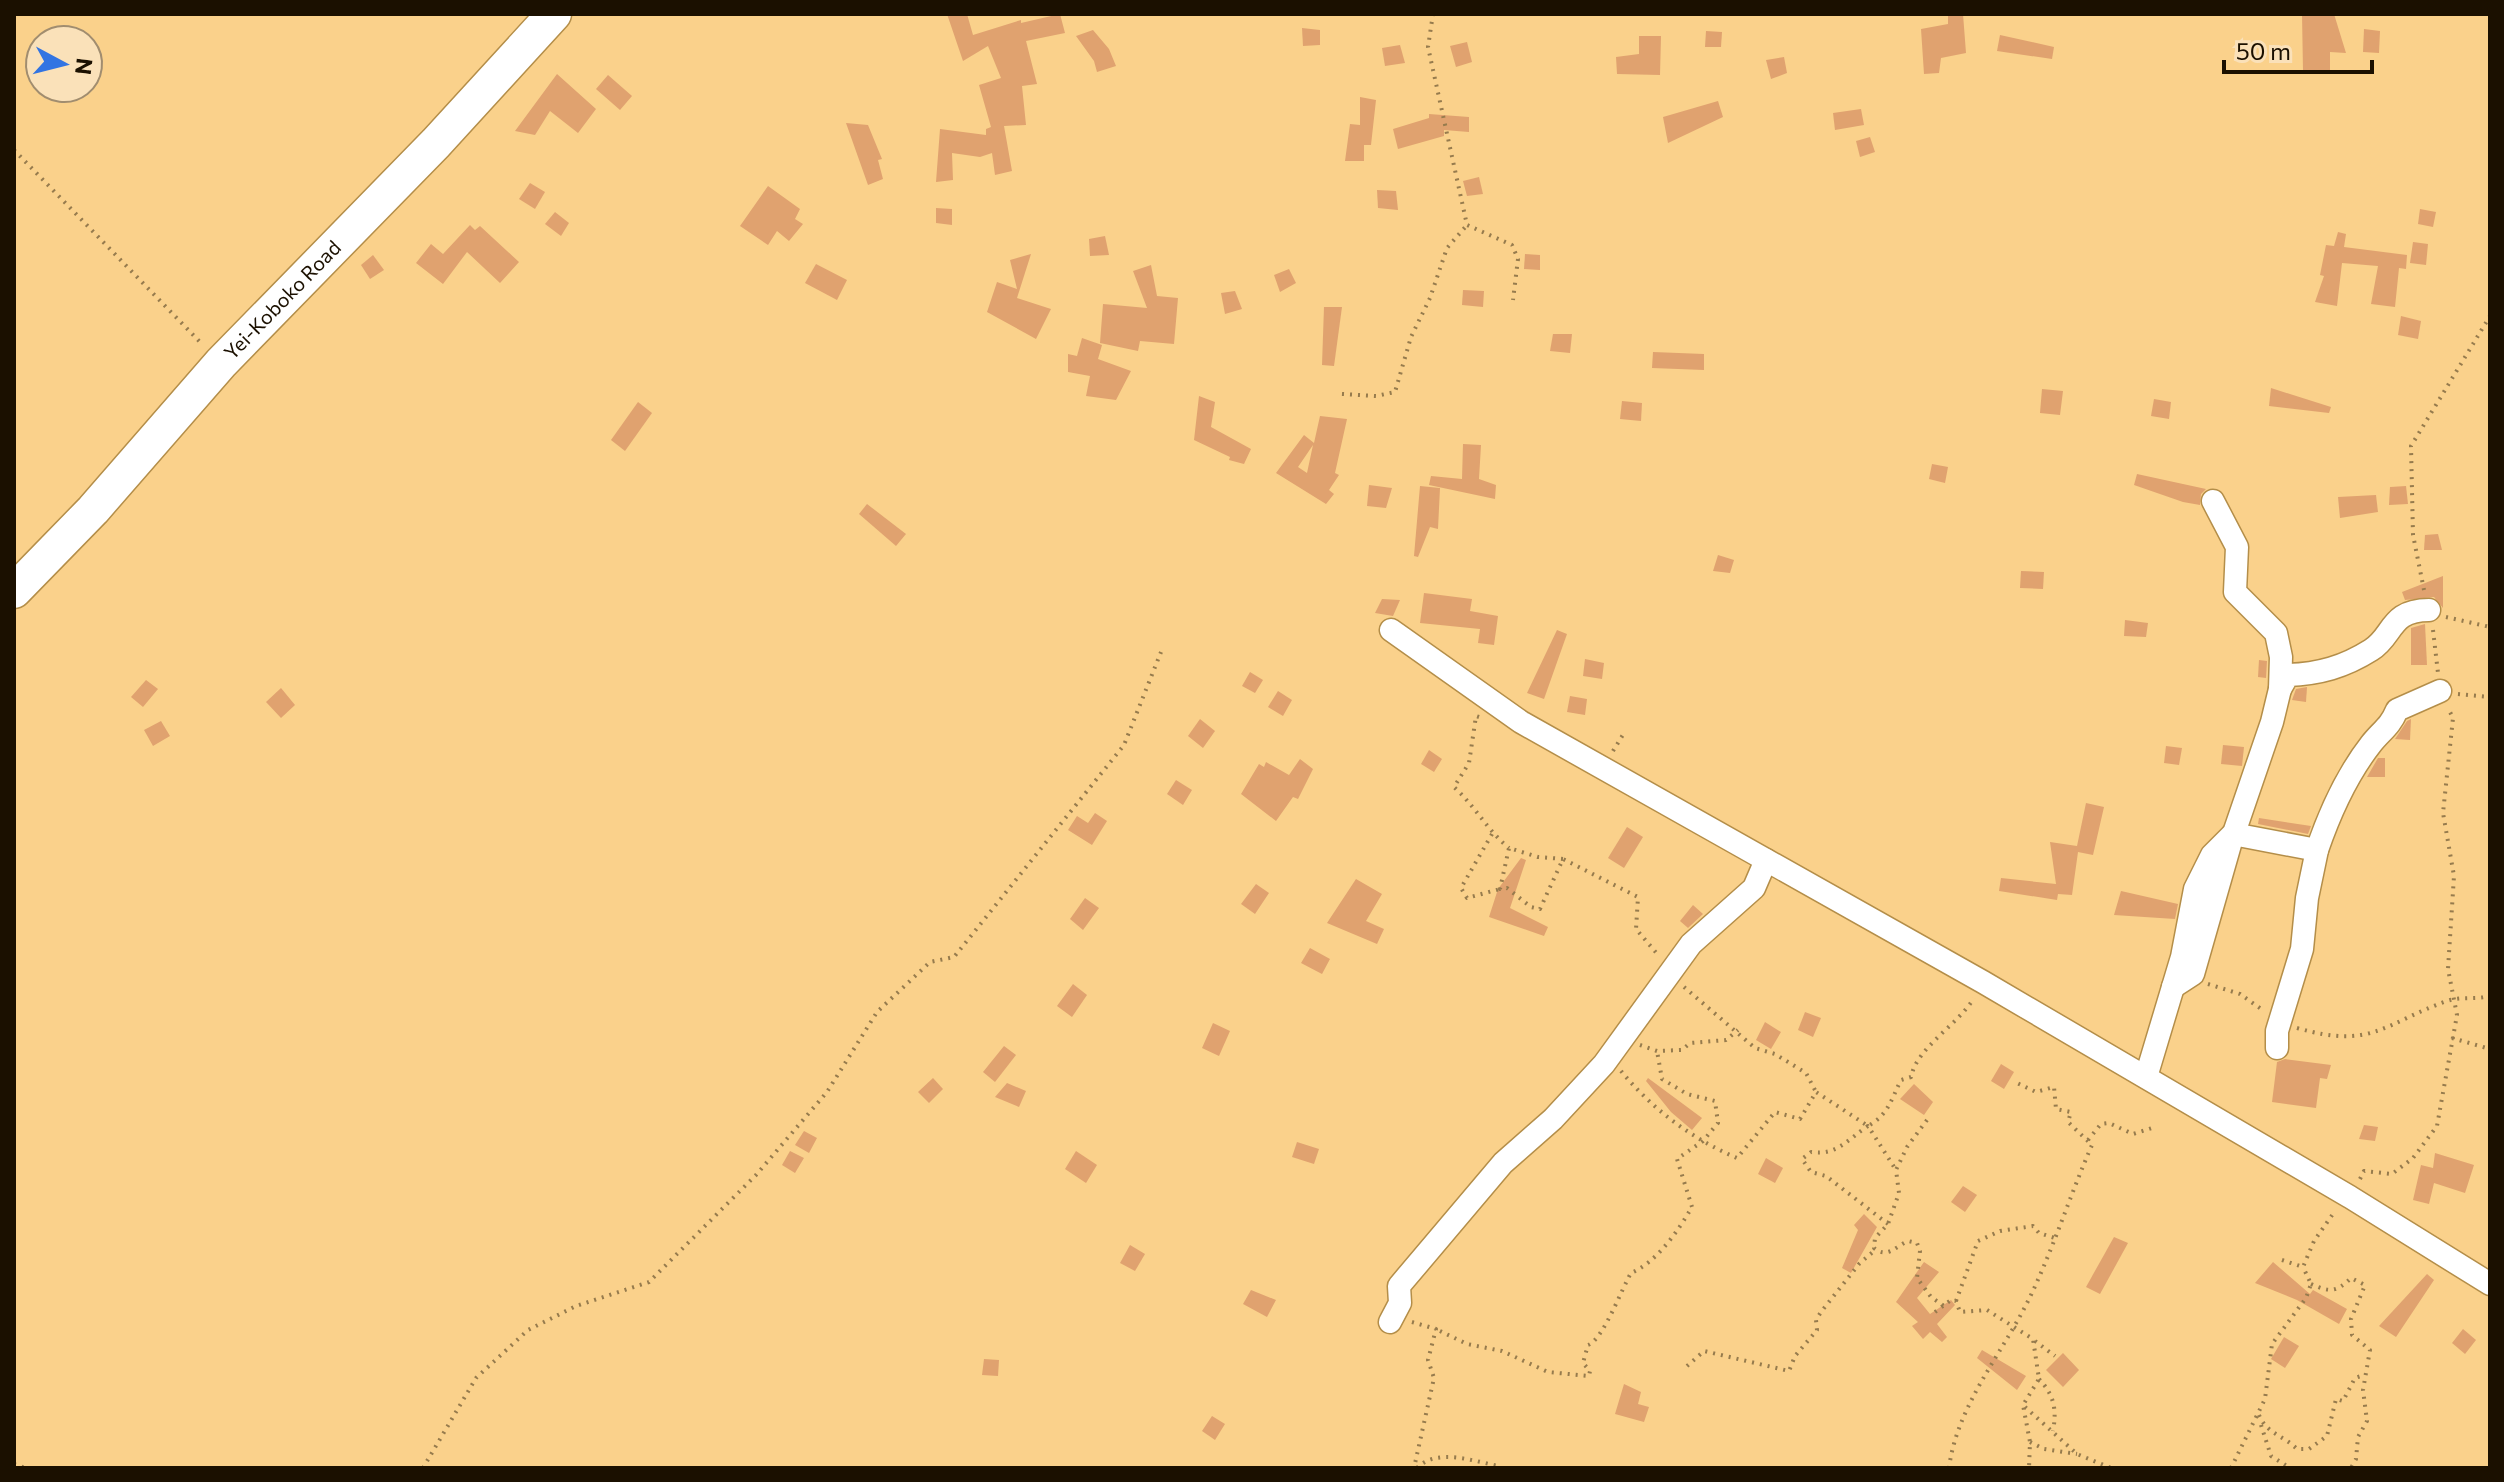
<svg xmlns="http://www.w3.org/2000/svg" width="2504" height="1482" font-family="Commissioner,sans-serif">
  <style>
    .building { fill: #e0a26f; fill-rule: evenodd }
    .lines { fill: none; stroke-linecap: round; stroke-linejoin: round }
    .minor-casing { stroke: #b48e49; stroke-width: 25 }
    .primary-casing { stroke: #b48e49; stroke-width: 37 }
    .path { stroke: #967b4d; stroke-width: 4; stroke-dasharray: 2 6; stroke-linecap: butt }
    .minor { stroke: #fff; stroke-width: 22 }
    .primary { stroke: #fff; stroke-width: 34 }
    .labels { text-anchor: middle; stroke-width: 8; stroke-linejoin: round; paint-order: stroke }
    .street-label { font-size: 20px; fill: #1b1000; stroke: #fae1b9 }
  </style>
  <rect width="100%" height="100%" fill="#fad18b"/>
  <g class="building">
    <path d="M947,14h20l6,21 48,-15v3l39,-9 5,19 -39,8 11,43 -15,2 4,39 -22,1 8,45 -17,4 -3,-22 -12,4 -28,-4 1,27 -17,2 4,-53 46,6v-6l5,-2 -12,-42 22,-7 -13,-32 -25,15z"/>
    <path d="M1948,14h15l3,39 -25,5 -2,15 -15,1 -3,-45 27,-5z"/>
    <path d="M2302,14h32l12,39 -16,-1v19h-27z"/>
    <path d="M1302,28l18,2v15l-17,1z"/>
    <path d="M2364,29l16,2 -1,22 -16,-1z"/>
    <path d="M1093,30l16,19 7,17 -19,6 -3,-11 -18,-25z"/>
    <path d="M1706,31l16,1 -1,15h-16z"/>
    <path d="M2000,35l54,12 -2,12 -55,-8z"/>
    <path d="M1639,36h22l-1,39 -43,-1 -1,-17 23,-3z"/>
    <path d="M1467,42l5,20 -16,5 -6,-21z"/>
    <path d="M1400,45l5,18 -20,3 -3,-18z"/>
    <path d="M1784,57l3,16 -16,6 -5,-19z"/>
    <path d="M557,74l39,35 -18,24 -28,-22 -15,24 -20,-4z"/>
    <path d="M608,75l24,21 -12,14 -24,-21z"/>
    <path d="M1360,97l16,3 -5,45h-7v16h-19l5,-37 10,1z"/>
    <path d="M1718,101l5,16 -55,26 -5,-26z"/>
    <path d="M1861,109l3,16 -29,5 -2,-17z"/>
    <path d="M1429,114l40,3v15l-25,-2v6l-46,13 -5,-20 36,-11z"/>
    <path d="M846,123l22,2 14,34 -4,1 5,19 -15,6z"/>
    <path d="M1870,137l5,15 -15,5 -4,-16z"/>
    <path d="M1479,177l4,17 -16,2 -4,-15z"/>
    <path d="M530,183l15,9 -10,17 -16,-10z"/>
    <path d="M768,186l32,23 -5,10 8,5 -14,17 -12,-10 -9,14 -28,-19z"/>
    <path d="M1377,190l19,1 2,19 -20,-2z"/>
    <path d="M936,208l16,1v16l-16,-2z"/>
    <path d="M2420,209l16,3 -3,15 -15,-3z"/>
    <path d="M555,212l14,11 -8,13 -16,-12z"/>
    <path d="M470,225l5,5 5,-4 39,36 -19,21 -33,-31 -24,32 -27,-21 15,-19 12,10z"/>
    <path d="M2338,232l8,2 -2,13 63,8 -1,14 -7,-1 -4,39 -24,-3 7,-38 -36,-3 -5,43 -22,-4 9,-26 -4,-1 6,-30 8,1z"/>
    <path d="M1105,236l4,19 -19,1 -1,-17z"/>
    <path d="M2413,242l15,2 -2,21 -16,-2z"/>
    <path d="M1031,254l-14,44 34,11 -15,30 -49,-27 10,-30 20,7 -7,-29z"/>
    <path d="M1525,254l15,1v15l-16,-1z"/>
    <path d="M373,255l11,15 -14,9 -9,-14z"/>
    <path d="M816,264l31,16 -10,20 -32,-17z"/>
    <path d="M1151,265l6,31 21,2 -4,46 -34,-3 -2,10 -38,-8 3,-39 44,4 -14,-37z"/>
    <path d="M1289,269l7,14 -16,9 -6,-17z"/>
    <path d="M1463,290l21,1 -1,16 -21,-2z"/>
    <path d="M1235,291l7,18 -17,5 -4,-21z"/>
    <path d="M1324,307h18l-8,59 -12,-1z"/>
    <path d="M2401,316l20,5 -3,18 -20,-4z"/>
    <path d="M1553,334h19l-2,19 -20,-2z"/>
    <path d="M1082,338l20,7 -4,14 33,12 -15,29 -30,-4 4,-20 -22,-4v-18l9,2z"/>
    <path d="M1653,352l51,2v16l-52,-2z"/>
    <path d="M2271,388l60,19 -2,6 -60,-7z"/>
    <path d="M2042,389l21,2 -3,24 -20,-2z"/>
    <path d="M1199,396l16,6 -4,25 40,22 -7,15 -15,-4 1,-3 -36,-17z"/>
    <path d="M2154,399l17,3 -2,17 -18,-3z"/>
    <path d="M1622,401l20,2 -1,18 -21,-2z"/>
    <path d="M638,402l14,11 -27,38 -14,-11z"/>
    <path d="M1320,416l27,3 -12,54 4,2 -10,15 5,4 -8,10 -50,-31 28,-38 10,8zM1313,445l-6,28 -9,-6z"/>
    <path d="M1463,444l18,1 -2,34 17,6 -1,14 -66,-14 2,-9 31,3z"/>
    <path d="M1932,464l16,3 -3,16 -16,-4z"/>
    <path d="M2137,474l69,15 -5,5 -1,11 -17,-3 -49,-17z"/>
    <path d="M1369,485l23,3 -6,20 -19,-2z"/>
    <path d="M1420,486l20,2 -2,41 -8,-2 -12,30 -4,-1z"/>
    <path d="M2406,486l2,18 -19,1 1,-18z"/>
    <path d="M2376,495l2,17 -38,6 -2,-21z"/>
    <path d="M867,504l39,30 -10,12 -37,-32z"/>
    <path d="M2438,534l4,16h-18l1,-15z"/>
    <path d="M1718,555l16,5 -4,13 -17,-2z"/>
    <path d="M2021,571l23,1 -1,17 -23,-1z"/>
    <path d="M2443,576v32l-9,-11 -29,3 -3,-8z"/>
    <path d="M1424,593l48,6 -2,12 28,5 -4,29 -16,-2 2,-14 -60,-6z"/>
    <path d="M1382,599l18,1 -7,16 -18,-3z"/>
    <path d="M2125,620l23,3 -2,14 -22,-1z"/>
    <path d="M2425,624l2,41h-16v-37z"/>
    <path d="M1557,630l10,4 -23,65 -17,-6z"/>
    <path d="M1585,659l19,4 -2,16 -19,-3z"/>
    <path d="M2259,660l8,1 -1,17 -8,-1z"/>
    <path d="M1250,672l13,8 -8,13 -13,-7z"/>
    <path d="M146,680l12,9 -15,18 -12,-10z"/>
    <path d="M2307,687l-1,15 -14,-2 4,-11z"/>
    <path d="M281,688l14,17 -14,13 -15,-16z"/>
    <path d="M1278,691l14,9 -9,16 -15,-9z"/>
    <path d="M1570,696l17,3 -2,16 -18,-3z"/>
    <path d="M1200,719l15,12 -12,17 -15,-12z"/>
    <path d="M2411,719l-1,21 -15,-1 12,-18z"/>
    <path d="M161,721l9,15 -17,10 -9,-16z"/>
    <path d="M2223,745l21,2 -2,19 -21,-2z"/>
    <path d="M2166,746l16,2 -3,17 -15,-2z"/>
    <path d="M1429,750l13,9 -8,13 -13,-8z"/>
    <path d="M2378,758h7v19h-18z"/>
    <path d="M1300,759l13,10 -15,30 -5,-2 -17,24 -35,-27 18,-30 5,3 2,-5 23,13z"/>
    <path d="M1176,780l16,10 -9,15 -16,-11z"/>
    <path d="M2086,803l18,4 -11,48 -15,-3 -6,43 -14,-1 -1,6 -58,-9 2,-13 55,6 -6,-42 27,4z"/>
    <path d="M1095,813l12,8 -15,24 -24,-15 9,-14 11,7z"/>
    <path d="M2259,818l52,8 -3,8 -50,-10z"/>
    <path d="M1627,827l16,10 -19,31 -16,-10z"/>
    <path d="M1521,858l5,2 -16,48 38,19 -4,9 -55,-19 9,-28z"/>
    <path d="M1356,879l26,15 -16,27 18,8 -7,15 -50,-21z"/>
    <path d="M1256,884l13,9 -14,21 -14,-10z"/>
    <path d="M2121,891l57,13 -3,15 -61,-4z"/>
    <path d="M1085,898l14,10 -16,22 -13,-11z"/>
    <path d="M1693,905l10,9 -15,14 -8,-7z"/>
    <path d="M1310,948l20,11 -8,15 -21,-11z"/>
    <path d="M1073,984l14,11 -15,22 -15,-11z"/>
    <path d="M1805,1012l16,6 -8,19 -15,-7z"/>
    <path d="M1765,1022l16,10 -10,17 -15,-9z"/>
    <path d="M1213,1023l17,8 -11,25 -17,-8z"/>
    <path d="M1004,1046l12,9 -21,27 -12,-10z"/>
    <path d="M2285,1059l46,6 -4,14 -7,-1 -4,30 -44,-6 5,-40z"/>
    <path d="M2001,1064l13,8 -10,17 -13,-8z"/>
    <path d="M933,1078l10,11 -14,14 -11,-11z"/>
    <path d="M1648,1078l54,40 -10,12 -21,-18 -25,-31z"/>
    <path d="M1007,1083l19,8 -7,16 -24,-10z"/>
    <path d="M1914,1084l19,18 -9,13 -24,-16z"/>
    <path d="M2364,1125l14,2 -3,14 -16,-2z"/>
    <path d="M804,1131l13,7 -8,15 -14,-8z"/>
    <path d="M1297,1142l22,7 -5,15 -22,-7z"/>
    <path d="M790,1151l14,7 -9,15 -13,-8z"/>
    <path d="M1076,1151l21,14 -11,18 -21,-14z"/>
    <path d="M2435,1153l39,12 -9,28 -31,-10 -5,21 -16,-4 8,-35 12,3z"/>
    <path d="M1766,1158l17,10 -8,15 -17,-9z"/>
    <path d="M1963,1186l14,9 -12,17 -14,-10z"/>
    <path d="M1864,1214l13,13 -26,46 -9,-5 16,-38 -4,-5z"/>
    <path d="M2114,1237l14,6 -28,51 -14,-7z"/>
    <path d="M1130,1245l15,9 -10,17 -15,-8z"/>
    <path d="M1924,1262l15,10 -22,26 13,16 21,-14 4,5 -18,19 10,13 -5,5 -12,-10 -7,7 -11,-13 6,-4 -22,-20z"/>
    <path d="M2273,1262l37,32 3,-4 34,19 -8,15 -42,-24 -42,-17z"/>
    <path d="M2427,1274l7,6 -38,57 -17,-11z"/>
    <path d="M1251,1290l25,10 -9,17 -24,-13z"/>
    <path d="M2463,1329l13,11 -11,14 -13,-11z"/>
    <path d="M2284,1337l15,9 -14,22 -14,-9z"/>
    <path d="M1982,1350l44,26 -9,14 -40,-32z"/>
    <path d="M2063,1353l16,17 -16,17 -17,-17z"/>
    <path d="M984,1359l15,1 -1,16 -16,-1z"/>
    <path d="M1624,1384l17,8 -3,12 11,3 -5,15 -29,-8z"/>
    <path d="M1212,1416l13,8 -10,16 -13,-9z"/>
  </g>
  <g class="lines">
    <defs>
      <g id="minor">
        <path d="M1391,630l130,92 462,260 367,215 140,87"/>
        <path d="M2280,689l8,-14c31,-1 56,-8 83,-25 23,-14 18,-40 58,-40"/>
        <path d="M2173,987l20,-13 40,-140 84,16c13,-38 29,-74 54,-106 10,-13 19,-17 26,-34l43,-19"/>
        <path d="M2277,1048v-17l25,-82 5,-51 10,-48"/>
        <path d="M2146,1077l36,-120 13,-68 17,-34 22,-22 38,-111 8,-33 1,-32 -5,-24 -41,-41 2,-45 -24,-46"/>
        <path d="M1390,1322l10,-19 -1,-17 104,-123 50,-44 51,-55 87,-120 63,-56 12,-28"/>
      </g>
      <g id="primary">
        <path id="s1" d="M14,591l79,-81 128,-147 215,-220 118,-129"/>
      </g>
    </defs>
    <use href="#minor" class="minor-casing"/>
    <use href="#primary" class="primary-casing"/>
    <g class="path">
      <path d="M1433,14l-5,33 39,178 45,20 6,14 -5,41"/>
      <path d="M14,150l188,194"/>
      <path d="M1342,394l34,2 19,-4 16,-55 19,-39 17,-50 20,-23"/>
      <path d="M2424,590l-11,-55 -2,-89 79,-130"/>
      <path d="M2446,617l44,10"/>
      <path d="M2433,630l5,43"/>
      <path d="M2458,694l32,3"/>
      <path d="M1479,717l-3,-1 -7,47 -15,24c21,19 33,43 55,61"/>
      <path d="M1613,751l11,-18"/>
      <path d="M1492,834l-31,54 6,10 33,-9"/>
      <path d="M1563,859l-25,-2 -29,-9 -9,41 7,-1 24,19 9,2 23,-50 75,38 -2,32 23,27"/>
      <path d="M2208,984l32,10 24,17"/>
      <path d="M1684,987l71,61 20,6 31,19 10,19"/>
      <path d="M2297,1028c76,22 87,-5 150,-27 14,-5 29,-1 43,-5"/>
      <path d="M2452,1038l38,11"/>
      <path d="M1640,1045l17,6 25,-1 8,-7 36,-3 12,-10"/>
      <path d="M1621,1071c31,38 71,68 116,87l38,-46 25,7 16,-27 52,34c20,-11 23,-26 33,-46l10,-3c6,-30 47,-52 63,-79"/>
      <path d="M1927,1120l-20,27 -11,23 3,23 -11,31 -13,14 -1,10c13,11 21,-1 34,-7l9,2 3,8 -3,27 14,19 13,9"/>
      <path d="M2088,1140l13,-16 8,-1 24,11 19,-6"/>
      <path d="M2360,1179l4,-8 28,3 21,-16 24,-32 20,-111 -9,-46 6,-93 -11,-63 10,-95 -5,-10"/>
      <path d="M1888,1224l-62,-48 -15,-4 -9,-13 9,-7c26,4 37,-13 57,-26l28,44"/>
      <path d="M2282,1260l21,7 11,-26 21,-30"/>
      <path d="M2311,1284c18,8 25,9 40,-6l14,7 -14,34 1,16 18,15 -7,40 4,31 -9,16 -2,22 -5,9"/>
      <path d="M1956,1301l22,-60 22,-10 33,-5 6,7 16,5"/>
      <path d="M1935,1312l16,-12 5,1 4,11 27,-2 46,29 6,40 -16,26 7,37 -1,26"/>
      <path d="M1412,1322l24,7 -8,31 6,18 -20,90"/>
      <path d="M1440,1331l27,13 35,7 46,21 41,4 1,-5 -7,-8 5,-18c15,-5 34,-57 43,-72 26,-11 47,-42 61,-66l-15,-48 26,-18 15,-18 -3,-22 -28,-7 -25,-15 -5,-28"/>
      <path d="M2035,1341l20,15"/>
      <path d="M1687,1366l17,-15 85,20 6,-15 22,-26 -1,-10 5,-8 38,-48 15,-13"/>
      <path d="M2039,1379c15,16 18,30 14,52"/>
      <path d="M2025,1407l52,47 34,14"/>
      <path d="M2259,1415c8,19 24,20 38,34h12l18,-13 9,-37 7,2 12,-23 9,-3"/>
      <path d="M2261,1425l10,31 19,12"/>
      <path d="M2030,1442l14,7 33,5"/>
      <path d="M14,1464l11,4"/>
      <path d="M423,1468l53,-90 52,-48 48,-24 73,-24 107,-107 71,-83 50,-80 53,-50 24,-5 170,-212 37,-93"/>
      <path d="M1417,1468c20,-21 59,-6 82,-2"/>
      <path d="M1949,1468c8,-63 54,-115 81,-171 24,-50 40,-102 62,-152l-24,-23 3,-10 -15,-3 -2,-22 -18,5 -19,-9"/>
      <path d="M2231,1468l34,-69 7,-55 34,-46 5,-14 -8,-17"/>
    </g>
    <use href="#minor" class="minor"/>
    <use href="#primary" class="primary"/>
  </g>
  <g class="labels">
    <g class="street-label">
      <text dy="7" stroke="none"><textPath href="#s1" startOffset="396">Yei-Koboko Road</textPath></text>
    </g>
  </g>
  <rect width="2504" height="1482" fill="none" stroke="#1b1000" stroke-width="32"/>
  <g transform="translate(64 64) rotate(97)"><circle r="38" fill="#fae1b9" stroke="#a18d6f" stroke-width="2"/>
  <path d="M0-6L14 30L0 20L-14 30Z" fill="#3274e2"/>
  <text y="-12" font-size="22" font-weight="bold" text-anchor="middle" fill="#1b1000">N</text>
  </g>
  <path d="M2224 60v12h148v-12" fill="none" stroke="#1b1000" stroke-width="4"/>
  <text x="2236" y="60" font-size="24" fill="#1b1000" stroke="#fae1b9" stroke-width="6" paint-order="stroke">50 m</text>
</svg>
